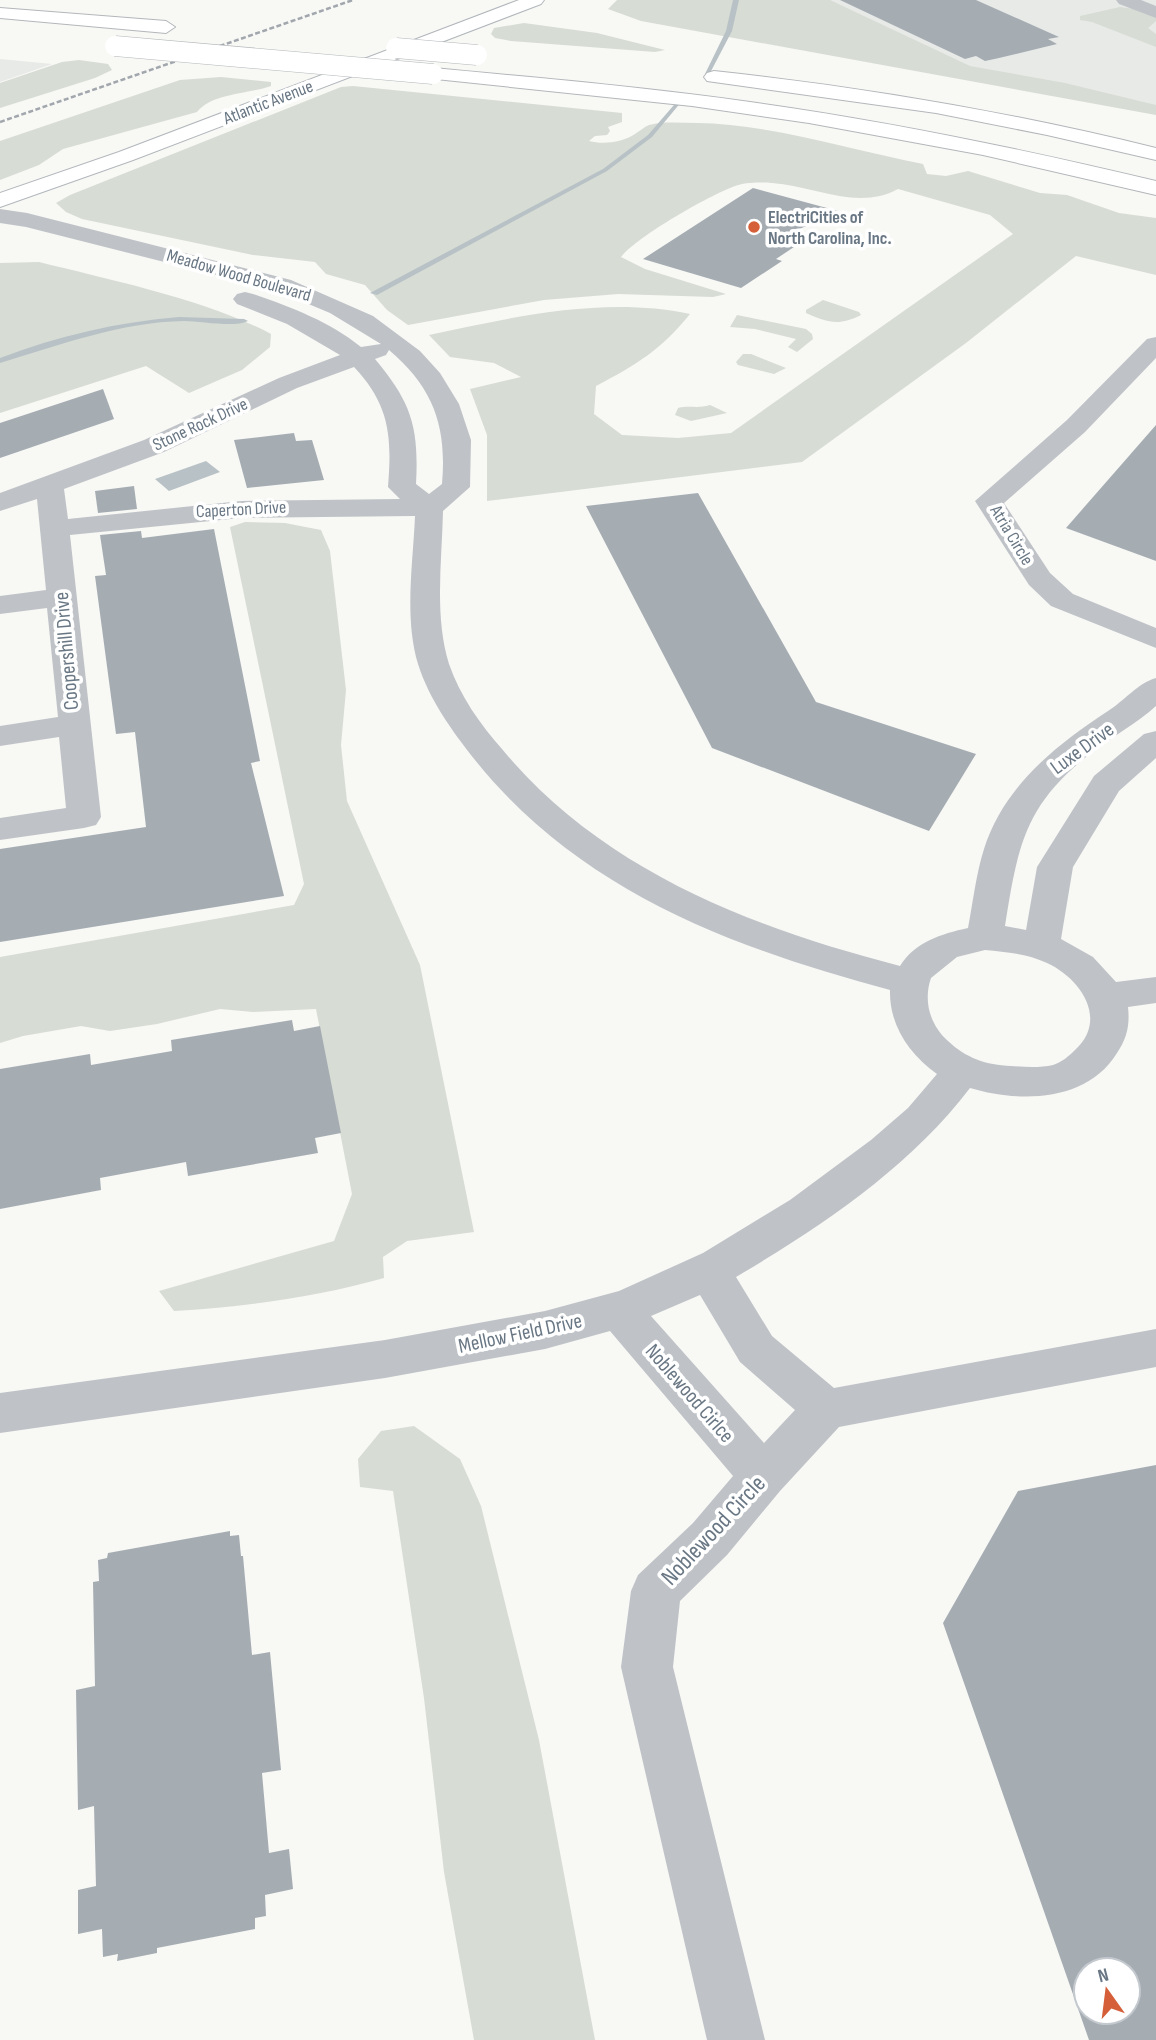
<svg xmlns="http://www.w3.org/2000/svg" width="1156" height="2040" font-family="'Sofia Sans Condensed',sans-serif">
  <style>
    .built { fill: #e8eae8 }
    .green { fill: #d7dcd5 }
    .water { fill: #b8c2c6 }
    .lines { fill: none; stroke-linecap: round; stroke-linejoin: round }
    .stream { fill: #b8c2c6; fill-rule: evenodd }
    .building { fill: #a5adb3; fill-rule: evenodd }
    .secondary-casing { stroke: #b2b7bc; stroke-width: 2 }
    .motorway-casing { stroke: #b3b7ba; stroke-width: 2 }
    .minor { fill: #bfc3c7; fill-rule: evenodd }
    .secondary { fill: #fff; fill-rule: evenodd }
    .motorway { fill: #fff; fill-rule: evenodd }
    .rail { stroke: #a1a7ad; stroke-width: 2.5; stroke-dasharray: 5 2.5; stroke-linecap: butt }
    .motorway-bridge-casing { stroke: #b3b7ba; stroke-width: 21; stroke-linecap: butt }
    .motorway-bridge { stroke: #fff; stroke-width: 20 }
    .poi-dot { fill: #d55f38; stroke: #fff; stroke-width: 2.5 }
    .labels { text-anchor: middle; stroke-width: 7; stroke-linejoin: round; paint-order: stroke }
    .far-street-label { font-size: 18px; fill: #697784; stroke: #fff }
    .far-poi-label { font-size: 18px; font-weight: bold; fill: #697784; stroke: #fff; text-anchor: start }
    .street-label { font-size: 21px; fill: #697784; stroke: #fff }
    .near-street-label { font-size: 24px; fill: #697784; stroke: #fff }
  </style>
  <rect width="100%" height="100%" fill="#f8f8f5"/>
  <g class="built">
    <path d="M823,0h333v112l-164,-30z"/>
    <path d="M0,59l52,5 -52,18z"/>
  </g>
  <g class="green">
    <path d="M617,0h213l140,66 95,17 91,22v10l-515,-94 -33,-12z"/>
    <path d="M1120,7l22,3 14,7v4l-8,7 8,6v13l-64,-25 -12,-2v-4z"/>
    <path d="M524,23l73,10 68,17 -10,2 -144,-11 -16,-3 -4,-4 3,-6z"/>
    <path d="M79,60l29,4 4,6 -17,8 -95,30v-25l62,-21z"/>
    <path d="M221,77l50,5v4c-23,8 -59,7 -74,26l-134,37 -24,16 -39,15v-39l180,-61z"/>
    <path d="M353,86l269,27v9l-14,5 2,4 -3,4 -12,1 -6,5c15,4 34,1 46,-7 5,-3 9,-7 14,-9 15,-4 32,-2 48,-2 73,1 154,27 226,41l4,10 19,2 22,-5 72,22 27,2 52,18 37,5v57l-80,-19 -110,87 -164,119 -315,39v-66l-17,-46 51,-12 -27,-14 -44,-6 -21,-22c84,-18 175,-39 261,-21 -29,36 -54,51 -94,72l-2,28 28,21 56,3 53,-5 282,-199 -23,-19 -92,-26c-40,22 -83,-3 -126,-6 -10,-1 -28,-1 -37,3 -27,10 -97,50 -114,71l24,12 81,25 -13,3 -95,-3 -74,6 -136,25 -21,-15 -22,-25 -39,-11 -11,-12 -62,-7 -171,-36 -16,-7 -10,-9 14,-8 271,-108z"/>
    <path d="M39,262c72,18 168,38 232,72l-1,13 -28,23 -53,23 -43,-27 -146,47v-150z"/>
    <path d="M823,300l36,12 2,3c-22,11 -33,8 -55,-2v-3z"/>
    <path d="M737,315l69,14 6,5 1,5 -16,13 -9,-5 8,-8 -41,-10 -25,-2z"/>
    <path d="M743,354h8l35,14 -12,6 -36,-9 -2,-3z"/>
    <path d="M710,405l17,8 -36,8 -16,-6 3,-7c12,-3 19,1 32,-3z"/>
    <path d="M245,522l40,1 36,7 9,21 16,139 -5,55 6,56 73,164 54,267 -67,9 -24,16 1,21c-68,19 -139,29 -210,33l-15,-20 175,-50 18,-47 -36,-185 -63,3 -33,-3 -63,15 -47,7 -29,-5 -58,10 -23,7v-86l294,-52 10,-21 -74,-357z"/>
    <path d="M414,1426l46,33 21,47 58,234 56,300h-121l-30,-168 -20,-174 -31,-207 -33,-4 -2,-28 23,-28z"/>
  </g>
  <path class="water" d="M206,461l14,11 -51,19 -14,-12z"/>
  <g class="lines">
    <g class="stream">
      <path d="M733,0h6l-7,31 -22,42 -5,1 21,-43z"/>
      <path d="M680,98l3,2 -1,1 -30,36 -45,34 -230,124 -7,-2 233,-124 45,-34z"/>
      <path d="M179,317l65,2 4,2c-14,7 -47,0 -64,0 -63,1 -124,24 -184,42v-5c57,-22 118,-36 179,-41z"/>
    </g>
  </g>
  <g class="building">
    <path d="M840,0h136l83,37 -11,2 9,5 -58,14 -14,3 -9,-5 -11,3z"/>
    <path d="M753,188l85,23 -64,30 20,6 -18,12 6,2 -41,27 -98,-29z"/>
    <path d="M103,389l11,30 -114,39v-35z"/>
    <path d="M1156,425v136l-90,-33z"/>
    <path d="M294,433l2,8 16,-1 12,40 -77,8 -13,-48z"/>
    <path d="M134,486l3,23 -39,4 -3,-22z"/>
    <path d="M698,493l118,209 160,52 -47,77 -217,-83 -126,-242z"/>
    <path d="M214,529l46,232 -9,2 33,133 -284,46v-93l146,-22 -11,-95 -19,2 -21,-158 11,-1 -6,-40 41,-4 1,7z"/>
    <path d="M292,1020l2,11 26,-5 21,107 -26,5 3,15 -130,23 -2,-14 -86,16 1,12 -101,19v-140l90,-15 1,11 81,-14 -1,-11z"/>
    <path d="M1156,1465v575h-67l-146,-417 75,-132zM1086,1970h42v42h-42z"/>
    <path d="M230,1531v5l9,-1 2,21h2l9,99 18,-3 11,118 -19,3 7,80 20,-4 4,40 -28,6 1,21 -11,2v11l-98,19v5l-40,8 1,-7 -15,3 -1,-28 -24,5v-44l18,-4 -2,-80 -16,4 -2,-120 19,-4 -2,-104 6,-1 -1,-21 9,-2 1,-5z"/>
  </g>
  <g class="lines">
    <defs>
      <path id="secondary" d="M519,0h25l-3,4 -408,156 -133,47v-14l119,-41z"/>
      <g id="motorway">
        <path d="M0,8l166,13 9,6 -9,6 -166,-15z"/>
        <path d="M433,68c106,10 212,19 317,34 137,19 272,47 406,79v14l-173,-40 -174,-32 -117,-17 -266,-28 -3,-4z"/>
        <path d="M714,71c149,16 296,41 442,77v12l-109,-25 -111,-22 -229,-32 -3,-4 3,-4z"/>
      </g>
    </defs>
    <use href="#secondary" class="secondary-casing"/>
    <use href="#motorway" class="motorway-casing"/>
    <g class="minor">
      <path d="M1116,0h25l15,6v12l-37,-14z"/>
      <path d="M0,209l27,4 264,67 82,36 47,35 20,22 19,31 12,36 -1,47 -27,24c-1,50 -9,104 6,153 11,32 31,60 53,85 100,121 250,179 398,217 15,-24 41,-32 68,-38 5,-26 8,-54 16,-79 20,-63 71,-103 124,-138 16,-10 30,-28 48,-33v28c-19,17 -41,29 -61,44 -70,53 -77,94 -90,176l21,4 11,-63 52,-83 5,-8 50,-42 12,-3v27l-37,33 -46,76 -12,72 32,18 23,25 40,-5v26l-28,4c2,18 -1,31 -11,46 -30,49 -97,50 -147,35 -61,80 -148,138 -234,189l36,59 62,52 322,-59v38l-317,60 -59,64 -53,64 -47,46 -7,66 92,373h-58l-86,-373 10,-76 7,-16 55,-52 40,-47 -123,-145 -65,18 -160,29 -385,55v-40l385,-53 160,-29 74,-20 84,-38 87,-53 81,-60 37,-32 29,-34c-28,-20 -48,-49 -47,-84 -157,-42 -310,-99 -415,-230 -23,-29 -46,-61 -57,-96 -14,-47 -5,-99 -3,-148l-174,2 -171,17 31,282 -5,8 -12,3 -84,12v-22l66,-10 -7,-71 -59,9v-20l58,-9 -11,-109 -47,6v-18l46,-6 -9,-91 -37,12v-18l144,-53 135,-62 61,-23 -53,-31 -50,-20 -4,-5 4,-5 8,-2 8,2c38,13 77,28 108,53l20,-3 -51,-31 -55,-23 -249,-63 -26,-4zM389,350c45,38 58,77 53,134l-13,10 -13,-10c3,-56 -4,-81 -41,-125l11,-4zM354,367c36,38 38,70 34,120l12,12 -159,2 -173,18 -4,-30 100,-37 133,-64zM985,950c21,2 43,4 62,13 33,15 62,56 28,87 -6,6 -13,12 -22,15 -13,3 -28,2 -42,1 -25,-1 -45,-8 -63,-25 -18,-16 -25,-40 -17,-63l26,-21zM700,1295l40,67 55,48 -31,33 -113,-127z"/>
      <path d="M1156,337v21l-71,74 -81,71 46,70 23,21 83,34v20l-105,-42 -22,-21 -54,-84 92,-81 80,-81z"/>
    </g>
    <use href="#secondary" class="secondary"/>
    <use href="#motorway" class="motorway"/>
    <path class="rail" d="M0,122l353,-122"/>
    <defs>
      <g id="motorway-bridge">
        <path d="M115,46l318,28"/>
        <path d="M396,48l81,7"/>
      </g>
    </defs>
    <use href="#motorway-bridge" class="motorway-bridge-casing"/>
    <use href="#motorway-bridge" class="motorway-bridge"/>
  </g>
  <circle class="poi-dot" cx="754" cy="227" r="7"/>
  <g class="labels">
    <g class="far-street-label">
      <text transform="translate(268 102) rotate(-21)" y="6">Atlantic Avenue</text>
      <text transform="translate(239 275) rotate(16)" y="6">Meadow Wood Boulevard</text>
      <text transform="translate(200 424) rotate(-25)" y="6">Stone Rock Drive</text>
      <text transform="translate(241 509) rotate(-3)" y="6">Caperton Drive</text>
      <text transform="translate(1012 535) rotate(59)" y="6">Atria Circle</text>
    </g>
    <g class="far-poi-label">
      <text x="768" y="223">ElectriCities of<tspan x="768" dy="21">North Carolina, Inc.</tspan></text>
    </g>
    <g class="street-label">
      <text transform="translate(66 651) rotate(-95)" y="7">Coopershill Drive</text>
      <text transform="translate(1082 748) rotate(-36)" y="7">Luxe Drive</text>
      <text transform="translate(520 1333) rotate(-12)" y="7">Mellow Field Drive</text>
      <text transform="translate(690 1393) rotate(49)" y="7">Noblewood Cirlce</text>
    </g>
    <g class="near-street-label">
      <text transform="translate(713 1530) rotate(-47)" y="8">Noblewood Circle</text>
    </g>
  </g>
  <g transform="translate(1107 1991) rotate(346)"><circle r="33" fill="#ffffff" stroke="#c3c9ce" stroke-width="2"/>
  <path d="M0-5L12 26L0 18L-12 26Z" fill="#d55f38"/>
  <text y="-10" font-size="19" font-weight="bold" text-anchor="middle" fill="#697784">N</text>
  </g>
</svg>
